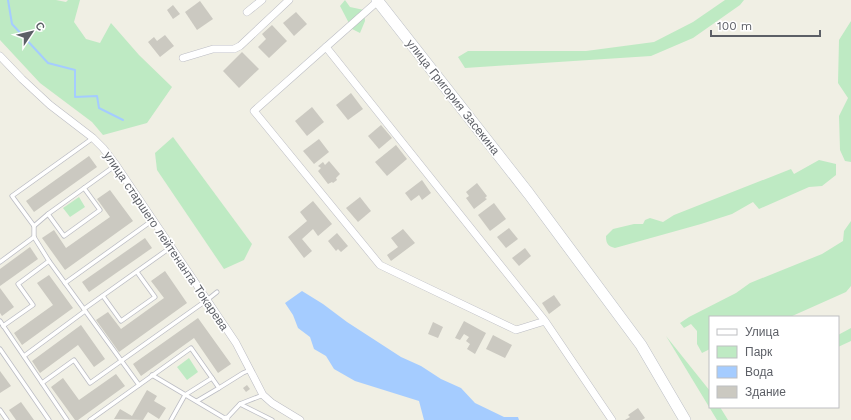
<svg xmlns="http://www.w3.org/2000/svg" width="851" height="420" font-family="'Work Sans',sans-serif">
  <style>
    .green { fill: #beeac3 }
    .water { fill: #a5ccff }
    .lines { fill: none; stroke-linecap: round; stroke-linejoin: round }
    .stream { stroke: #a5ccff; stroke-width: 2 }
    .building { fill: #cbc9c1 }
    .lane-casing { stroke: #bcbdc4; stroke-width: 5 }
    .street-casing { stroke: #bcbdc4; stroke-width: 8 }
    .secondary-casing { stroke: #bcbfc6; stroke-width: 12 }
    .lane { stroke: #fff; stroke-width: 3.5 }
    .street { stroke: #fff; stroke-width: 7 }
    .secondary { stroke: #fff; stroke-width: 11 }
    .labels { text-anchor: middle; stroke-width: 3.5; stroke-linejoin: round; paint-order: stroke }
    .street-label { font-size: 12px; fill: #5c5f66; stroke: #fff }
  </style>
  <rect width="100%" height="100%" fill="#f0efe4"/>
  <g class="green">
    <path d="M0,0h56l10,2 2,-2h12l-6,22 12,17 14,4 11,-20 28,32 33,32 -25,36 -44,12 -11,-13 -52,-39 -40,-43z"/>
    <path d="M345,0l5,7 14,3 1,11 -5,12 -8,-4 -12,-23z"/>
    <path d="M725,0h19l-4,5 -47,33 -42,18 -186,12 -7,-11 10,-6h118l68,-9 39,-20z"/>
    <path d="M851,21v141l-6,-1 -5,-11 -1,-34 9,-18 -10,-15 1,-43z"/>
    <path d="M173,137l79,107 -8,16 -20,9 -67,-99 -2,-17z"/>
    <path d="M819,160l17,4v11l-14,11 -13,1 -50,22 -6,-7 -21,12 -31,10 -86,24c-7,-2 -9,-4 -9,-12l7,-7 21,-5h9l2,-4 5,-2 13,4 11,-7 117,-46 3,5z"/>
    <path d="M79,197l6,10 -15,10 -7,-9z"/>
    <path d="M851,221v65l-5,6 -56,25h-80v32l-8,4 -5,-9v-13l-6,-7 -7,4 -4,-5 9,-6 47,-24 14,-10 72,-29 21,-13 1,-10z"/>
    <path d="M851,328v13l-13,6v-12z"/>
    <path d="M666,336l44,55v16h10l8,13h-11z"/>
    <path d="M189,358l9,14 -11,8 -10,-13z"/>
  </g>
  <path class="water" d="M302,291l21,13 24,18 54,35 20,9 20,13 20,9 14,15 29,14h14l1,3h-95l-5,-19 -64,-20 -21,-12 -8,-13 -12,-7 -4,-12 -12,-9 -5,-13 -8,-12z"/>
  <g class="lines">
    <path class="stream" d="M8,0l4,24 36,39 27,7v27l22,-1 2,12 24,12"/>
  </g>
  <g class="building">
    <path d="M200,1l13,18 -16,11 -12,-18z"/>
    <path d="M173,5l7,9 -7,5 -6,-9z"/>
    <path d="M296,12l11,12 -13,12 -11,-13z"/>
    <path d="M272,25l15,16 -18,17 -11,-11 8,-8 -4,-5z"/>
    <path d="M165,35l9,11 -14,11 -12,-15 6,-5 3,4z"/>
    <path d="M242,52l17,17 -20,19 -16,-17z"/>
    <path d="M351,93l12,16 -15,11 -12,-15z"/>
    <path d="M312,107l12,15 -17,14 -12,-15z"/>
    <path d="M381,125l11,13 -13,11 -11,-13z"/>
    <path d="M319,139l10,13 -15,12 -11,-13z"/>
    <path d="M396,145l11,14 -20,17 -12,-14z"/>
    <path d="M89,156l8,11 -63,45 -8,-11z"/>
    <path d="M329,161l11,13 -4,4 1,2 -4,3 -1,-1 -4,2 -10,-13 3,-3 -3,-2 5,-4 2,3z"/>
    <path d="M422,180l9,13 -9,7 -3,-5 -8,6 -6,-8z"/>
    <path d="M477,183l10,13 -2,2 2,1 -13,10 -8,-11 3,-2 -3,-4z"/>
    <path d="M110,190l23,31 -68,49 -23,-32 12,-8 12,18 44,-31 -13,-18z"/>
    <path d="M360,197l11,14 -13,11 -12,-14z"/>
    <path d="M313,201l19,23 -14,12 -5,-7 -11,10 10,12 -8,7 -16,-21 19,-16 -7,-9z"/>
    <path d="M494,203l12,16 -16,12 -12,-16z"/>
    <path d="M509,228l9,11 -12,9 -9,-11z"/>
    <path d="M403,229l12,14 -24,18 -4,-6 11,-8 -7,-9z"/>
    <path d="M337,233l11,13 -7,6 -3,-3 -2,2 -8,-10z"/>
    <path d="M145,238l7,10 -63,44 -7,-10z"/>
    <path d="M30,247l8,12 -38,27v-17z"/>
    <path d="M525,248l6,8 -12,10 -7,-8z"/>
    <path d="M165,271l22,32 -68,49 -23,-32 12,-8 13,17 43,-31 -13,-17z"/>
    <path d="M49,275l24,33 -51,37 -8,-12 39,-28 -16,-22z"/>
    <path d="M0,288l14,19 -12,9 -2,-3z"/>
    <path d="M554,295l7,10 -12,9 -7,-11z"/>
    <path d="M198,318l33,46 -13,9 -24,-35 -53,38 -8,-12z"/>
    <path d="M464,321l22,12 -11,21 -8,-5 3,-5 -4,-3 3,-4 -5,-3 -4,6 -5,-2z"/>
    <path d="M433,322l10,5 -5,11 -10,-4z"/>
    <path d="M81,325l24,34 -11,8 -16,-22 -38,28 -8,-12z"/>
    <path d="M493,335l19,10 -7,13 -19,-9z"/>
    <path d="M0,371l11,15 -11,7z"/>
    <path d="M116,374l9,12 -47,34h-3l-24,-33 12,-9 16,22z"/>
    <path d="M247,385l3,4 -4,3 -3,-4z"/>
    <path d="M147,390l10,6 -3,5 12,7 -7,11 -11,-7 -5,8 -29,-1 6,-10 12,7z"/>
    <path d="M21,402l13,18h-18l-7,-10z"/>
    <path d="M638,408l7,10 -3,2h-17l5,-3 -2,-2z"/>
  </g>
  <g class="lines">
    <defs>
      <g id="lane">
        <path d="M93,138l-81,58 22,30 14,-12 68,-49"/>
        <path d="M48,214l16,22 36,-26 -16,-22"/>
        <path d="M34,226v11l15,24 90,124"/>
        <path d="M0,262l34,-25"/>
        <path d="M65,283l88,-63"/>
        <path d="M103,296l18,25 34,-24 -18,-25"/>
        <path d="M84,309l83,-59"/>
        <path d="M0,321l67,99"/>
        <path d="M3,326l30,-21 -15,-21 31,-23"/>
        <path d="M0,349l49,71"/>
        <path d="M24,356l61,-45"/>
        <path d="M152,375l74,44 14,-15 23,-9"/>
        <path d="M42,383l32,-23 16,23 117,-83 10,-8"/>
        <path d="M197,401l22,-13"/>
        <path d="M240,404l32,16"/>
        <path d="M0,410l7,10"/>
        <path d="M90,420l101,-72 28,40 24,-15 7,-3"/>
        <path d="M171,420l14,-25 27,-17"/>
      </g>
      <g id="street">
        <path d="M247,12l15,-12"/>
        <path d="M326,47l52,-46"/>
        <path d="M0,56l22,23 28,26 43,33 10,10 13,17 120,178 27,52 9,8 28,17"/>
        <path d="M183,58l30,-9h21l6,-3 49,-46"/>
        <path d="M545,321l-29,9 -136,-65 -126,-154 72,-64 219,274 67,99"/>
        <path d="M226,419v1"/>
      </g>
      <path id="secondary" d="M377,0l152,194 112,151 44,75"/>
    </defs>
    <use href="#lane" class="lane-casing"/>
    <use href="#street" class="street-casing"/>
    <use href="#secondary" class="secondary-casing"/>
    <use href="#lane" class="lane"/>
    <use href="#street" class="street"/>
    <use href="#secondary" class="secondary"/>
  </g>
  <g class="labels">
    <g class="street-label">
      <text transform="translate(453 97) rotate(52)" y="4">улица Григория Засекина</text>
      <text transform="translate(166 241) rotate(56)" y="4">улица старшего лейтенанта Токарева</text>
    </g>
  </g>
  <rect x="709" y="316" width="130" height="92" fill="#ffffff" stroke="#bebfc2"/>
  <rect x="717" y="329" width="20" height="6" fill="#ffffff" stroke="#bebfc2"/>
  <text x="745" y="336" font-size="12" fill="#5c5f66">Улица</text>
  <rect x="717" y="346" width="20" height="12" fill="#beeac3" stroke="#bebfc2"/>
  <text x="745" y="356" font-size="12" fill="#5c5f66">Парк</text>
  <rect x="717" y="366" width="20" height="12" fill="#a5ccff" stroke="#bebfc2"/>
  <text x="745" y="376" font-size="12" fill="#5c5f66">Вода</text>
  <rect x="717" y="386" width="20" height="12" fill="#cbc9c1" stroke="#bebfc2"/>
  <text x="745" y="396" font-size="12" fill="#5c5f66">Здание</text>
  <g transform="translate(32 32) rotate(55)" stroke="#ffffff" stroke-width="3" paint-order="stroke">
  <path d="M0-3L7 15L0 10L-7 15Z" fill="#5c5f66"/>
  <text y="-6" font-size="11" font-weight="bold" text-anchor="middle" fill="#5c5f66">С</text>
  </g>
  <path d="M711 30v6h109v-6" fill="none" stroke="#5c5f66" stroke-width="2"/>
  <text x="717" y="30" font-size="12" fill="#5c5f66" stroke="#ffffff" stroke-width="3" paint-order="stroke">100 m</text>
</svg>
